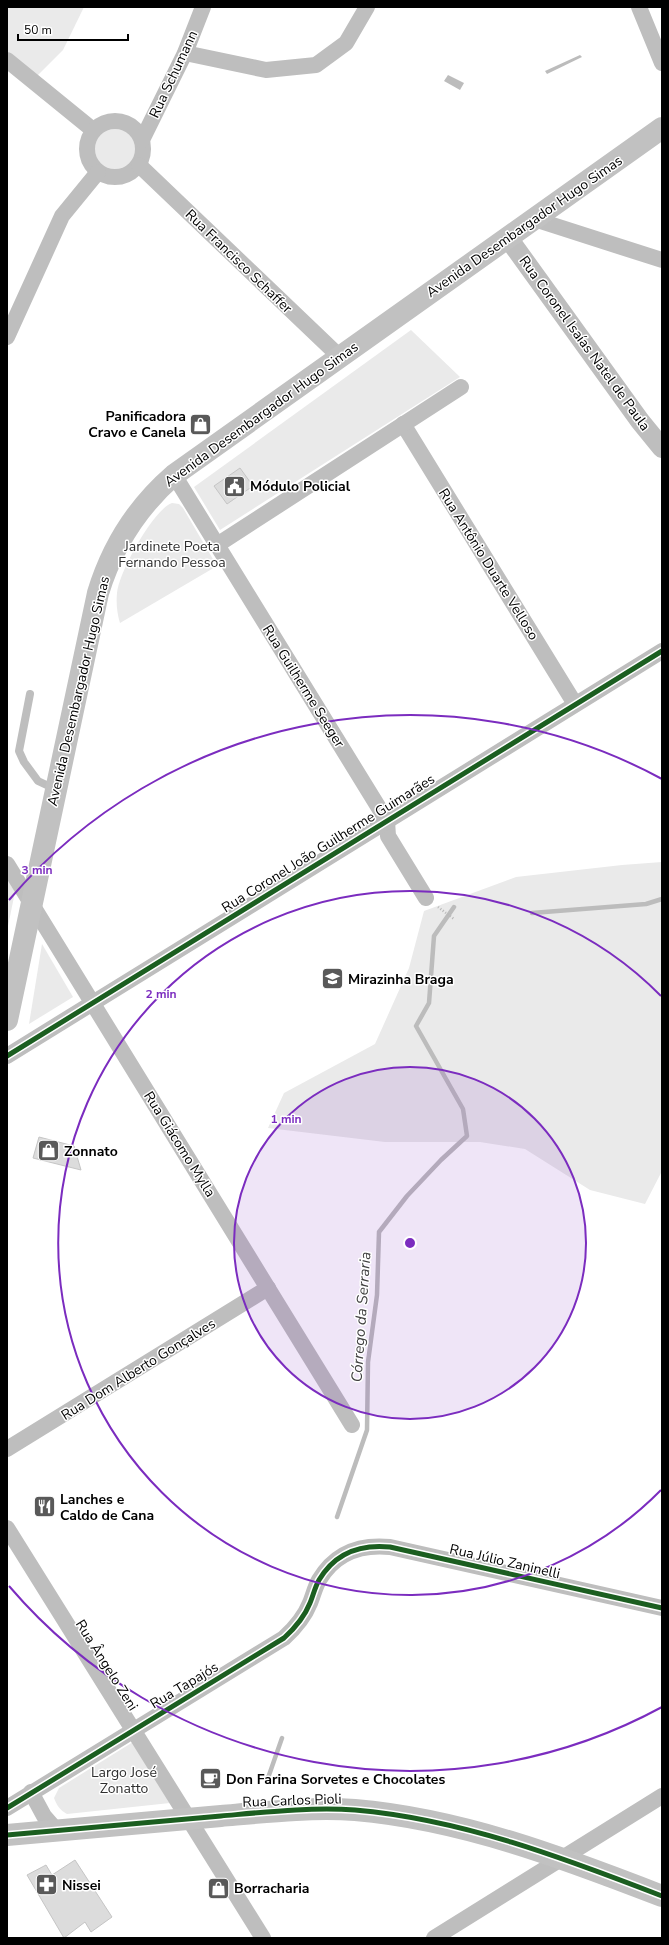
<svg xmlns="http://www.w3.org/2000/svg" width="669" height="1945" font-family="'Nunito Sans',sans-serif">
  <style>
    .green { fill: #eaeaea }
    .water { fill: #bcbcbc }
    .lines { fill: none; stroke-linecap: round; stroke-linejoin: round }
    .stream { stroke: #bcbcbc; stroke-width: 4.5 }
    .building { fill: #dcdcdc; stroke: #c5c5c5 }
    .path { stroke: #b8b8b8; stroke-width: 2.5; stroke-dasharray: 1 2; stroke-linecap: butt }
    .service { stroke: #bebebe; stroke-width: 8 }
    .minor { stroke: #bebebe; stroke-width: 16 }
    .tertiary { stroke: #bebebe; stroke-width: 20 }
    .secondary { stroke: #c1c1c1; stroke-width: 22 }
    .cycleway-casing { stroke: #fff; stroke-width: 8 }
    .cycleway { stroke: #1b5e20; stroke-width: 5 }
    .ring { fill: none; stroke: #7b2cbf; stroke-width: 2 }
    .labels { text-anchor: middle; stroke-width: 3; stroke-linejoin: round; paint-order: stroke }
    .street-label { font-size: 14px; fill: #000; stroke: #fff }
    .poi-label { font-size: 14px; font-weight: bold; fill: #000; stroke: #fff; text-anchor: start }
    .park-label { font-size: 14px; fill: #2f2f2f; stroke: #fff }
    .water-label { font-size: 15px; font-style: italic; fill: #404040; stroke: #fff }
    .centre { fill: #7b2cbf; stroke: #fff; stroke-width: 2 }
    .ring-label { font-size: 12px; text-anchor: middle; font-weight: bold; fill: #7b2cbf; stroke: #fff; stroke-width: 3; stroke-linejoin: round; paint-order: stroke }
  </style>
  <rect width="100%" height="100%" fill="#fff"/>
  <g class="green">
    <path d="M7,7h77l-21,43 -27,27 -29,-26z"/>
    <circle cx="115" cy="150" r="23"/>
    <path d="M411,330l49,47 -240,153 -26,-43z"/>
    <path d="M172,503l7,1 4,4 34,58 -97,57c-3,-10 -4,-20 -3,-30 2,-21 36,-83 55,-90z"/>
    <path d="M662,862v309l-17,33 -55,-14 -65,-41 -45,-7h-95l-117,-14 16,-35 91,-49 34,-76 15,-57 92,-34 106,-12z"/>
    <path d="M7,879l8,13 -8,39z"/>
    <path d="M42,944l31,53 -44,27z"/>
    <path d="M133,1742l37,61 -103,11c-7,-4 -10,-8 -13,-16l5,-10z"/>
  </g>
  <g class="water">
    <path d="M580,55l2,2 -35,17 -2,-3z"/>
    <path d="M448,75l16,8 -4,7 -16,-9z"/>
  </g>
  <g class="lines">
    <g class="stream">
      <path d="M532,913l114,-9 16,-5"/>
      <path d="M337,1517l30,-87 1,-68 9,-67 2,-63 28,-36 34,-36 26,-24 -4,-27 -47,-83 13,-23 5,-67 20,-29"/>
      <path d="M268,1778l14,-40"/>
    </g>
  </g>
  <g class="building">
    <path d="M240,468l13,18 -26,18 -13,-18z"/>
    <path d="M39,1137l35,9 7,24 -48,-12z"/>
    <path d="M75,1860l37,57 -21,15 -6,-10 -21,16 -37,-63 19,-10 6,10z"/>
  </g>
  <g class="lines">
    <path class="path" d="M438,907l16,12"/>
    <path class="service" d="M30,694l-11,57 5,11 14,19 17,8"/>
    <g class="minor">
      <path d="M639,7l23,56"/>
      <path d="M185,53l81,17 50,-5 30,-22 21,-36"/>
      <path d="M7,60l86,70"/>
      <circle cx="115" cy="149" r="28"/>
      <path d="M142,140l43,-87 18,-46"/>
      <path d="M139,165l201,192"/>
      <path d="M534,219l128,41"/>
      <path d="M7,337l55,-121 36,-44"/>
      <path d="M403,424l172,280"/>
      <path d="M174,475l213,346 1,15 38,62"/>
      <path d="M217,545l244,-158"/>
      <path d="M7,864l345,561"/>
      <path d="M7,1056l655,-405"/>
      <path d="M7,1449l261,-161"/>
      <path d="M7,1528l256,410"/>
      <path d="M31,1792l13,24 13,15"/>
      <path d="M7,1808l277,-170c11,-10 20,-20 26,-35 3,-7 5,-16 9,-23 16,-27 41,-36 71,-33l272,61"/>
      <path d="M434,1938l228,-142"/>
    </g>
    <path class="tertiary" d="M508,238l132,183 22,27"/>
    <g class="secondary">
      <path d="M7,1020l91,-427c14,-46 39,-86 76,-118l488,-347"/>
      <path d="M7,1835c72,-6 143,-13 214,-19 45,-4 90,-9 134,-6 106,9 209,48 307,86"/>
    </g>
    <defs>
      <g id="cycleway">
        <path d="M7,1056l655,-405"/>
        <path d="M7,1808l277,-170c11,-10 20,-20 26,-35 3,-7 5,-16 9,-23 16,-27 41,-36 71,-33l272,61"/>
        <path d="M7,1835c72,-6 143,-13 214,-19 45,-4 90,-9 134,-6 106,9 209,48 307,86"/>
      </g>
    </defs>
    <use href="#cycleway" class="cycleway-casing"/>
    <use href="#cycleway" class="cycleway"/>
  </g>
  <circle cx="410" cy="1243" r="176" fill="#7b2cbf" fill-opacity=".12"/>
  <g class="ring">
    <circle cx="410" cy="1243" r="176"/>
    <path d="M661 1490A352 352 0 1 1 661 996"/>
    <path d="M662 1707A528 528 0 0 1 9 1586M9 900A528 528 0 0 1 662 779"/>
  </g>
  <defs>
    <symbol id="shop-square" viewBox="-11 -11 22 22"><rect x="-9" y="-9" width="18" height="18" rx="4" fill="#595959" stroke="#fff"/><path d="M-5-2.5h2.3a2.7 3.5 0 0 1 5.4 0H5L5.5 6h-11ZM-1.5-2.5h3a1.5 2.3 0 0 0-3 0Z" fill="#fff"/></symbol>
    <symbol id="civic-square" viewBox="-11 -11 22 22"><rect x="-9" y="-9" width="18" height="18" rx="4" fill="#595959" stroke="#fff"/><path d="M-.6-6.5H3V-4.5H.6V-3L4-1V1h2V6H-6V1h2V-1L-.6-3ZM-1.2 2.5V6h2.4V2.5Z" fill="#fff"/></symbol>
    <symbol id="school-square" viewBox="-11 -11 22 22"><rect x="-9" y="-9" width="18" height="18" rx="4" fill="#595959" stroke="#fff"/><path d="M0-5L7-2L0 1L-7-2ZM-4 1L0 2.5L4 1V4Q0 6-4 4Z" fill="#fff"/></symbol>
    <symbol id="restaurant-square" viewBox="-11 -11 22 22"><rect x="-9" y="-9" width="18" height="18" rx="4" fill="#595959" stroke="#fff"/><path d="M-5-6h1v4h1v-4h1v4h1v-4h1v5L-1.5 .5V6h-2V.5L-5-1ZM5-6V6H3V1.5H1.5Q1.5-4 5-6Z" fill="#fff"/></symbol>
    <symbol id="cafe-square" viewBox="-11 -11 22 22"><rect x="-9" y="-9" width="18" height="18" rx="4" fill="#595959" stroke="#fff"/><path d="M-5.5-4.5H6V0H3Q3 3.5 0 3.5H-2.5Q-5.5 3.5-5.5 0ZM3-3.2v2h1.7v-2ZM-6 4.5H4V6H-6Z" fill="#fff"/></symbol>
    <symbol id="pharmacy-square" viewBox="-11 -11 22 22"><rect x="-9" y="-9" width="18" height="18" rx="4" fill="#595959" stroke="#fff"/><path d="M-2-6h4v4h4v4h-4v4h-4v-4h-4v-4h4Z" fill="#fff"/></symbol>
  </defs>
  <g fill-rule="evenodd">
    <use href="#shop-square" x="188" y="412" width="25" height="25"/>
    <use href="#civic-square" x="222" y="474" width="25" height="25"/>
    <use href="#school-square" x="320" y="966" width="25" height="25"/>
    <use href="#shop-square" x="36" y="1138" width="25" height="25"/>
    <use href="#restaurant-square" x="32" y="1494" width="25" height="25"/>
    <use href="#cafe-square" x="198" y="1766" width="25" height="25"/>
    <use href="#pharmacy-square" x="34" y="1872" width="25" height="25"/>
    <use href="#shop-square" x="206" y="1876" width="25" height="25"/>
  </g>
  <g class="labels">
    <g class="street-label">
      <text transform="translate(173 74) rotate(-65)" y="5">Rua Schumann</text>
      <text transform="translate(524 226) rotate(-35)" y="5">Avenida Desembargador Hugo Simas</text>
      <text transform="translate(239 261) rotate(44)" y="5">Rua Francisco Schaffer</text>
      <text transform="translate(585 343) rotate(54)" y="5">Rua Coronel Isaías Natel de Paula</text>
      <text transform="translate(261 414) rotate(-36)" y="5">Avenida Desembargador Hugo Simas</text>
      <text transform="translate(489 564) rotate(58)" y="5">Rua Antônio Duarte Velloso</text>
      <text transform="translate(304 686) rotate(58)" y="5">Rua Guilherme Seeger</text>
      <text transform="translate(78 691) rotate(-77)" y="5">Avenida Desembargador Hugo Simas</text>
      <text transform="translate(328 843) rotate(-32)" y="5">Rua Coronel João Guilherme Guimarães</text>
      <text transform="translate(180 1144) rotate(58)" y="5">Rua Giácomo Mylla</text>
      <text transform="translate(138 1369) rotate(-32)" y="5">Rua Dom Alberto Gonçalves</text>
      <text transform="translate(505 1561) rotate(13)" y="5">Rua Júlio Zaninelli</text>
      <text transform="translate(107 1665) rotate(58)" y="5">Rua Ângelo Zeni</text>
      <text transform="translate(184 1685) rotate(-31)" y="5">Rua Tapajós</text>
      <text transform="translate(292 1800) rotate(-2)" y="5">Rua Carlos Pioli</text>
    </g>
    <g class="poi-label">
      <text x="186" y="421" text-anchor="end">Panificadora<tspan x="186" dy="16">Cravo e Canela</tspan></text>
      <text x="250" y="491">Módulo Policial</text>
      <text x="348" y="984">Mirazinha Braga</text>
      <text x="64" y="1156">Zonnato</text>
      <text x="60" y="1504">Lanches e<tspan x="60" dy="16">Caldo de Cana</tspan></text>
      <text x="226" y="1784">Don Farina Sorvetes e Chocolates</text>
      <text x="62" y="1890">Nissei</text>
      <text x="234" y="1893">Borracharia</text>
    </g>
    <g class="park-label">
      <text x="172" y="551">Jardinete Poeta<tspan x="172" dy="16">Fernando Pessoa</tspan></text>
      <text x="124" y="1777">Largo José<tspan x="124" dy="16">Zonatto</tspan></text>
    </g>
    <g class="water-label">
      <text transform="translate(361 1317) rotate(-86)" y="5">Córrego da Serraria</text>
    </g>
  </g>
  <circle cx="410" cy="1243" r="6" class="centre"/>
  <g class="ring-label">
    <text x="37" y="874">3 min</text>
    <text x="161" y="998">2 min</text>
    <text x="286" y="1123">1 min</text>
  </g>
  <rect width="669" height="1945" fill="none" stroke="#000000" stroke-width="16"/>
  <path d="M18 34v6h110v-6" fill="none" stroke="#000000" stroke-width="2"/>
  <text x="24" y="34" font-size="12" fill="#000000" stroke="#ffffff" stroke-width="3" paint-order="stroke">50 m</text>
</svg>
